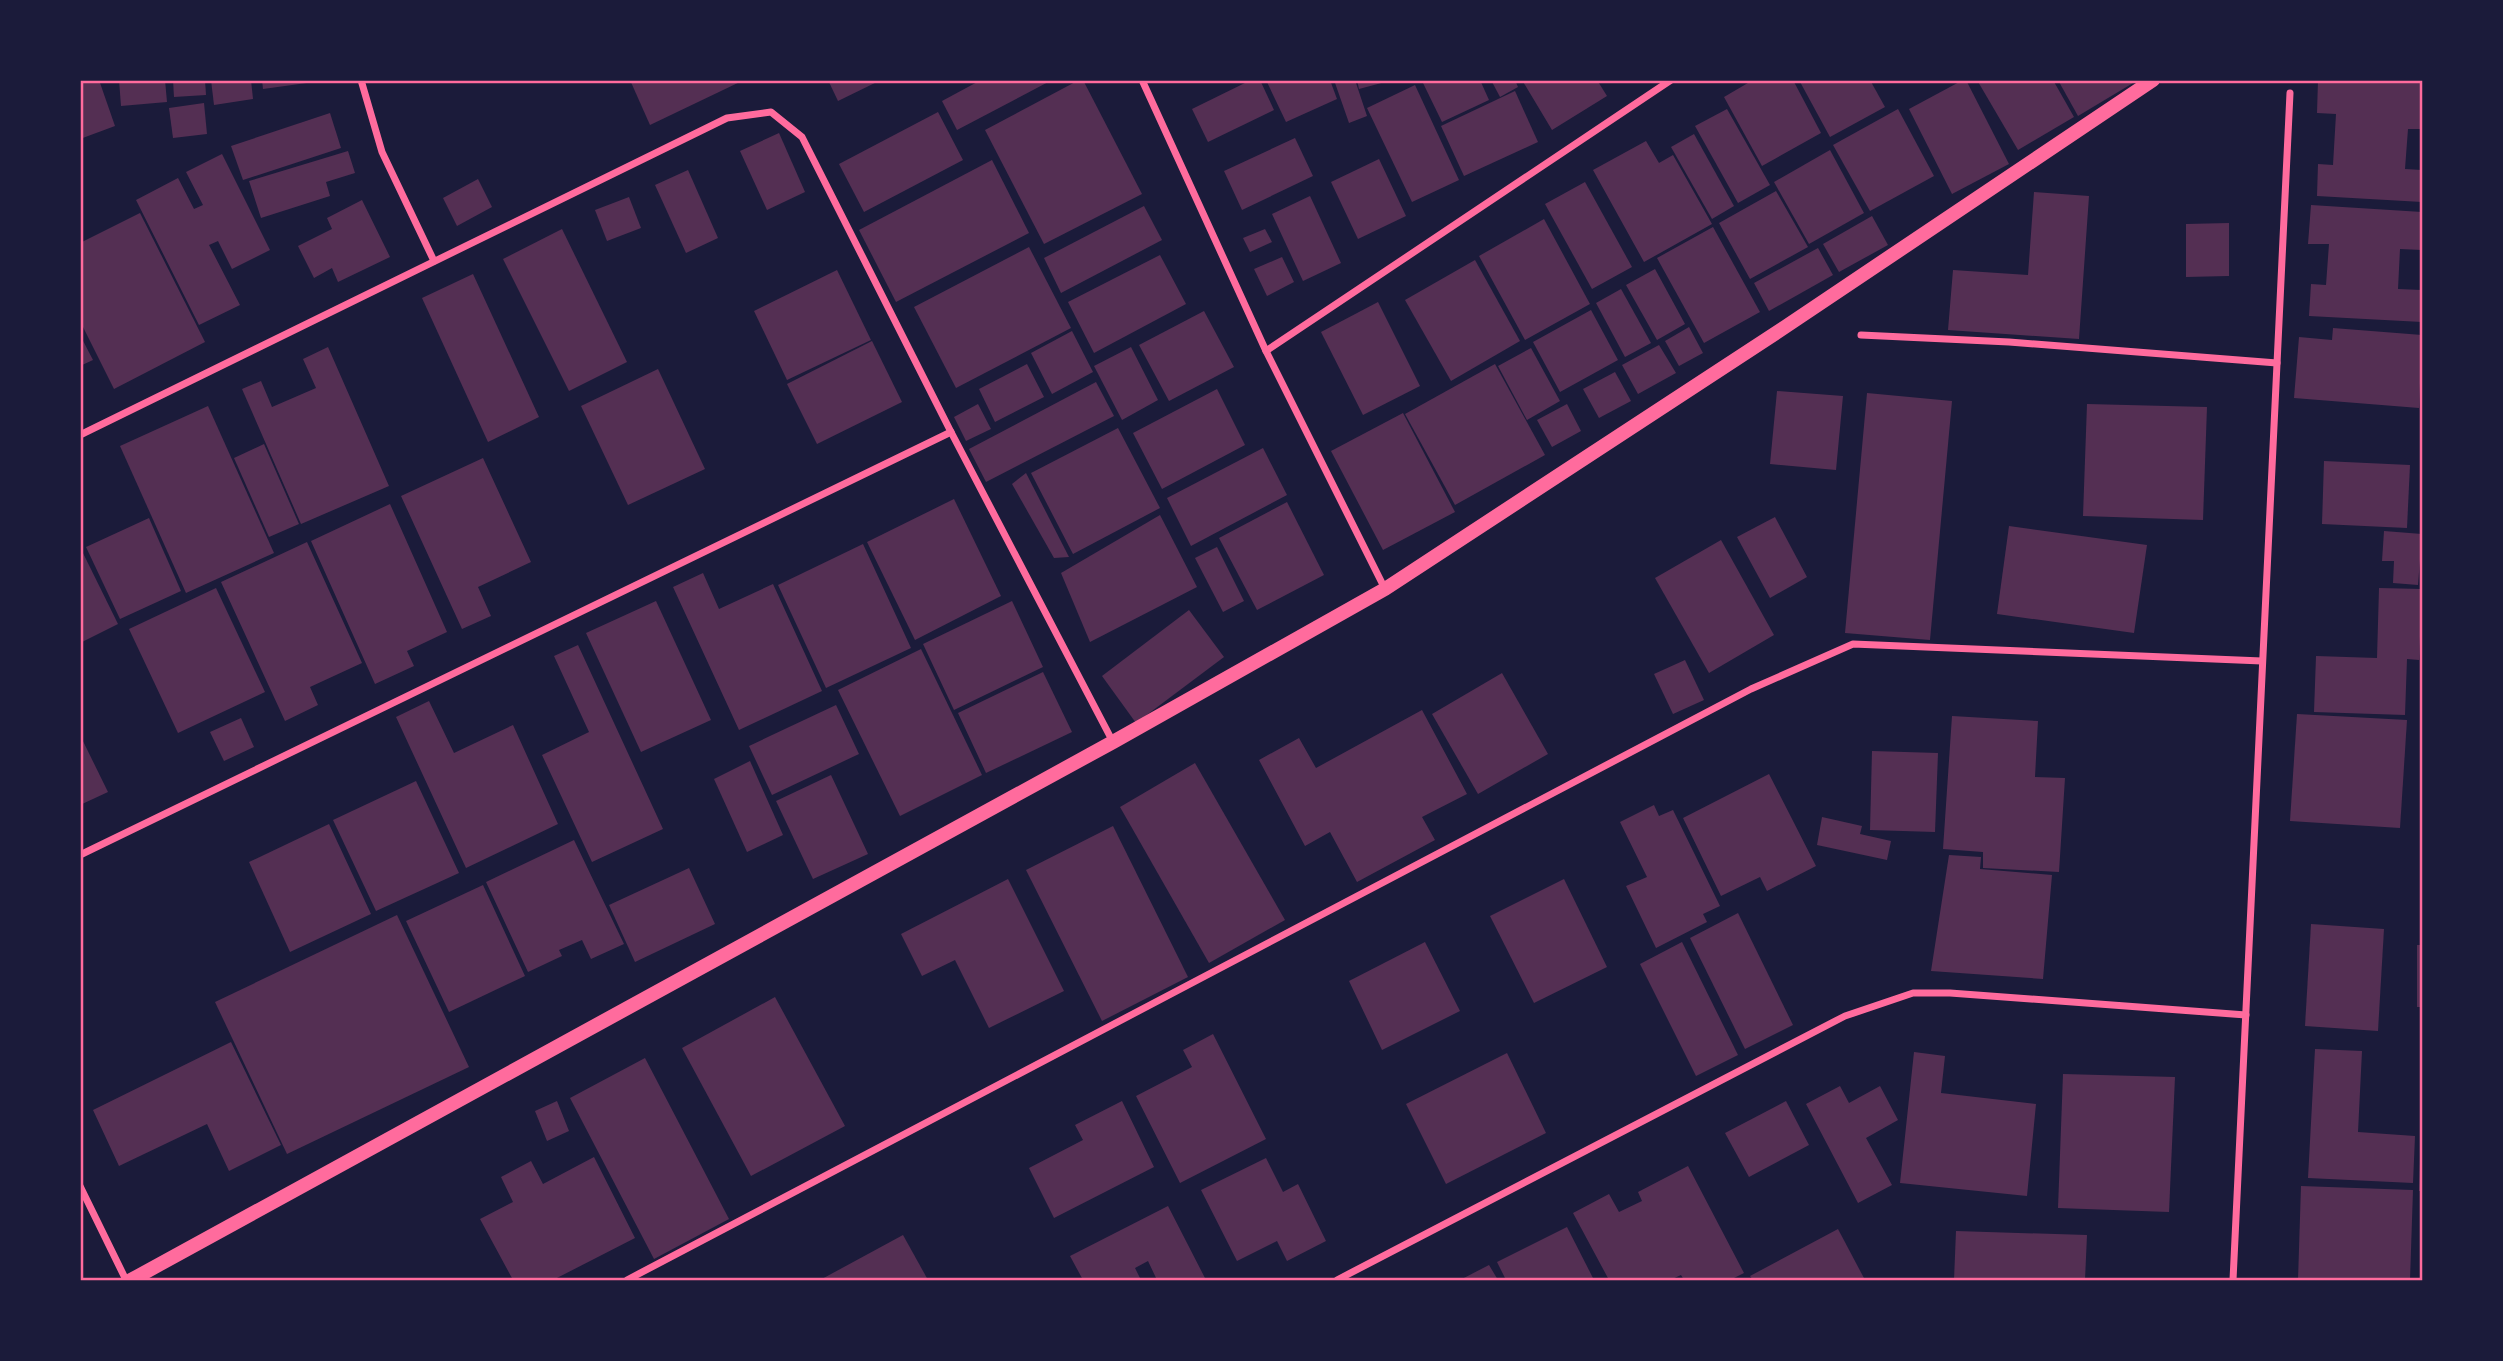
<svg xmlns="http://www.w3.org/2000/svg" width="2503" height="1361" font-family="'DM Sans',sans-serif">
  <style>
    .building { fill: #542f53 }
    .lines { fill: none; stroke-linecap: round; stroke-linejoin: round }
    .minor { stroke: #ff6b9d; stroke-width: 7 }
    .secondary { stroke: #ff6b9d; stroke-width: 14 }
    .neatline { fill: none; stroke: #ff6b9d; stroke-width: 2.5 }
  </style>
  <rect width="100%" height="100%" fill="#1b1b3a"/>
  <g class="building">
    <path d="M80,80h19l16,46 -35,13z"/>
    <path d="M119,80h46l2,22 -46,4z"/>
    <path d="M173,80h32l1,15 -32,2z"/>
    <path d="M211,80h40l2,19 -39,6z"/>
    <path d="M262,80h52v2l-51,7z"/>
    <path d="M630,80h114l-94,45z"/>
    <path d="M828,80h53l-43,21z"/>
    <path d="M981,80h71l-95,50 -15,-29z"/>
    <path d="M1079,80h4l59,114 -98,50 -59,-114z"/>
    <path d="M1251,80h9l14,30 -66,32 -16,-33z"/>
    <path d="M1266,80h64l7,19 -51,23z"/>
    <path d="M1334,80h21l12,36 -18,7z"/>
    <path d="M1357,80h32v1l-30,8z"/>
    <path d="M1428,80h52l9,20 -47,22 -19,-39z"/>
    <path d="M1491,80h24l3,7 -18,10z"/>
    <path d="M1522,80h75l10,16 -55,34z"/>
    <path d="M1753,80h40l28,53 -59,33 -38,-69z"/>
    <path d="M1799,80h71l15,27 -55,30z"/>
    <path d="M1963,80h3l43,84 -57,30 -43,-85z"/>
    <path d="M1977,80h76l21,37 -56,33z"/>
    <path d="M2058,80h80l-60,36z"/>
    <path d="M2318,80l104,1v48h-14l-3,40 17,1v32l-105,-6 1,-32 15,1 3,-51 -19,-1z"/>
    <path d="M1415,85l44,95 -47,22 -45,-94z"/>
    <path d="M1515,91l23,51 -74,34 -23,-50z"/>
    <path d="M204,103l3,31 -34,4 -4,-30z"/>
    <path d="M1727,109l43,76 -32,18 -43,-77z"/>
    <path d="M1898,109l36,67 -64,35 -37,-66z"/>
    <path d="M938,112l25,48 -99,52 -25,-48z"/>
    <path d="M330,113l11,35 -98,32 -12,-34z"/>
    <path d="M779,133l26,59 -38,18 -27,-59z"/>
    <path d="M1694,134l40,72 -22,13 -41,-72z"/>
    <path d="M1295,138l18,38 -71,34 -18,-39z"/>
    <path d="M1646,141l13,22 14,-8 39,69 -68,38 -51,-92z"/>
    <path d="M1830,150l34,63 -55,31 -35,-62z"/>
    <path d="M348,151l7,22 -29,9 4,14 -69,22 -12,-37z"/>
    <path d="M222,154l48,96 -38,19 -14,-28 -9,4 31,60 -41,20 -63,-125 42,-22 16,31 9,-4 -17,-33z"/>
    <path d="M1379,159l27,57 -48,23 -27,-57z"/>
    <path d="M992,160l37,73 -133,69 -37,-72z"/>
    <path d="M688,170l30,68 -32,15 -31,-68z"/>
    <path d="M478,179l14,28 -35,19 -14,-28z"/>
    <path d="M1585,182l47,85 -40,22 -47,-85z"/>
    <path d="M1776,191l32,56 -58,32 -31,-56z"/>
    <path d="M2034,192l55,4 -10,143 -131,-9 5,-60 75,5z"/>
    <path d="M1310,196l31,67 -38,18 -31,-67z"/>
    <path d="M629,197l12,31 -34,13 -12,-31z"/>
    <path d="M362,200l28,57 -52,25 -6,-14 -18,10 -16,-32 34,-17 -5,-11z"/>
    <path d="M2311,205l111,7v38l-22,-1 -2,40 24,1v32l-113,-6 2,-32 15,1 3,-41h-21z"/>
    <path d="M1144,206l18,34 -101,53 -17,-35z"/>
    <path d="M140,213l65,129 -91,47 -34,-68v-78z"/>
    <path d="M1872,216l16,29 -49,27 -16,-28z"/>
    <path d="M1544,219l46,85 -65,36 -46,-84z"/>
    <path d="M2229,223v53l-43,1v-53z"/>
    <path d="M1713,227l47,85 -56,31 -47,-85z"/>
    <path d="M562,229l65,133 -58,29 -66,-132z"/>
    <path d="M1265,229l7,13 -22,10 -7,-14z"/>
    <path d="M1029,247l42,81 -115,60 -42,-81z"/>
    <path d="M1818,248l15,27 -64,36 -15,-28z"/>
    <path d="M1160,255l26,49 -92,49 -26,-51z"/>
    <path d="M1282,257l12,25 -27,14 -13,-27z"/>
    <path d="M1475,260l45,81 -69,40 -46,-81z"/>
    <path d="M1655,269l30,55 -28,16 -31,-55z"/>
    <path d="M837,270l34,70 -84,40 -33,-69z"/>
    <path d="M473,274l66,143 -51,25 -66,-144z"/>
    <path d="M1621,289l30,54 -26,14 -29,-54z"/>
    <path d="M1378,302l42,84 -57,29 -42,-83z"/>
    <path d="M1591,310l27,50 -58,32 -27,-50z"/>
    <path d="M1204,311l30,56 -65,34 -30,-56z"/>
    <path d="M1689,327l14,26 -24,13 -14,-25z"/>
    <path d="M2333,328l89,7 -3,73 -125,-10 5,-61 33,3z"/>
    <path d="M1072,331l21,41 -41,22 -21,-41z"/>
    <path d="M80,335l13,25 -13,6z"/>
    <path d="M872,341l30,61 -85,42 -30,-60z"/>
    <path d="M1659,345l17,28 -38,21 -16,-29z"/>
    <path d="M328,347l61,139 -88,38 -59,-135 19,-8 11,26 44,-19 -13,-29z"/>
    <path d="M1131,347l27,53 -36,20 -28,-54z"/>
    <path d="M1531,348l29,53 -33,19 -29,-54z"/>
    <path d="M1027,364l17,33 -49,25 -16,-33z"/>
    <path d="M1495,364l50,91 -90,50 -50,-91z"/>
    <path d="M658,369l47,100 -77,36 -47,-99z"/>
    <path d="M1615,372l16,29 -32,17 -16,-29z"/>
    <path d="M1096,382l18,34 -128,66 -17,-33z"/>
    <path d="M1217,389l28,56 -83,44 -29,-56z"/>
    <path d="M1777,391l66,5 -7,74 -66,-6z"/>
    <path d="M1867,393l85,8 -22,239 -85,-7z"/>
    <path d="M978,404l13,25 -25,12 -12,-24z"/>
    <path d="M1567,404l14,27 -29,16 -15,-27z"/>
    <path d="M2087,404l120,3 -4,113 -120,-4z"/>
    <path d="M208,406l66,147 -88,40 -66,-147z"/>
    <path d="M1403,413l52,99 -72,38 -52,-99z"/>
    <path d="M1118,428l42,80 -87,46 -42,-81z"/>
    <path d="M264,444l35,80 -30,13 -35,-79z"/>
    <path d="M1263,448l24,47 -96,51 -24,-48z"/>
    <path d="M483,458l48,104 -53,25 13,29 -29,13 -61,-133z"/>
    <path d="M2324,461l86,4 -3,63 -85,-4z"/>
    <path d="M1026,473l43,84 -15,1 -42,-74z"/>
    <path d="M954,499l47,97 -86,44 -48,-98z"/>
    <path d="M1287,502l37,73 -67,35 -38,-72z"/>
    <path d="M390,504l57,128 -40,19 7,15 -39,18 -64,-143z"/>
    <path d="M1160,515l37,72 -107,55 -29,-69z"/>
    <path d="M1775,517l32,60 -37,21 -33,-61z"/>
    <path d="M149,518l32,73 -61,28 -34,-72z"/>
    <path d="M2009,526l138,19 -13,88 -137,-19z"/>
    <path d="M2384,531l38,3 -4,51 -25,-2 1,-22h-12z"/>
    <path d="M1721,540l53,95 -65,38 -54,-95z"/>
    <path d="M307,542l55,121 -52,24 8,18 -33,16 -64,-139z"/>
    <path d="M863,544l48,104 -85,40 -48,-103z"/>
    <path d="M80,547l38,77 -38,19z"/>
    <path d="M1217,547l27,54 -21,11 -28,-54z"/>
    <path d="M703,573l16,36 54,-25 49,107 -83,39 -66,-143z"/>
    <path d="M216,588l49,104 -87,41 -49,-104z"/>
    <path d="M2379,588l43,1 -3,71 -12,-1 -2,56 -91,-3 2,-56 61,2z"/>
    <path d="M656,601l55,119 -70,32 -55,-119z"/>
    <path d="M1012,601l31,66 -89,43 -31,-66z"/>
    <path d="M1189,610l35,47 -88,66 -34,-47z"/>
    <path d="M578,645l85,184 -71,33 -50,-107 47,-23 -35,-76z"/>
    <path d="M921,649l61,126 -82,41 -62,-126z"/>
    <path d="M1685,660l19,40 -31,14 -19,-40z"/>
    <path d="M1043,672l29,60 -86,41 -28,-60z"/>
    <path d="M1502,673l46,81 -70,40 -46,-80z"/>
    <path d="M429,701l25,52 59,-28 45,99 -92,44 -70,-151z"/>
    <path d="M836,705l23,49 -87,41 -23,-49z"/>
    <path d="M1422,710l45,84 -45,23 13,23 -78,42 -27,-50 -25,14 -46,-86 40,-22 17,30z"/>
    <path d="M2297,714l110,6 -7,108 -110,-7z"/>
    <path d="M1952,716l86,5 -3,56 30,1 -6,94 -76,-4v-16l-40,-3z"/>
    <path d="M241,718l13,29 -30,14 -14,-29z"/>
    <path d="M80,735l28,57 -28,13z"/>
    <path d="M1872,751l66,2 -3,79 -65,-2z"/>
    <path d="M750,761l33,74 -36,17 -33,-73z"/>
    <path d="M1195,763l90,157 -76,43 -89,-156z"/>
    <path d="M1769,774l47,92 -49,25 -7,-14 -39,19 -38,-78z"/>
    <path d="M831,775l37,79 -55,25 -37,-78z"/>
    <path d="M416,781l43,92 -83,38 -43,-91z"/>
    <path d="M1654,805l5,11 14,-6 47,96 -17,8 4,8 -51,26 -30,-62 21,-9 -27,-55z"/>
    <path d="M1822,817l40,9 -2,8 31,7 -4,19 -70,-15z"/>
    <path d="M329,824l42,90 -81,38 -41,-90z"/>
    <path d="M1113,826l75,151 -86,44 -76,-151z"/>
    <path d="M574,840l50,104 -33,15 -9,-19 -23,10 3,6 -34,16 -42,-90z"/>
    <path d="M1949,855l32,2 -1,12 72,6 -9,104 -112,-8z"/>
    <path d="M689,868l26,56 -80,38 -26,-57z"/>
    <path d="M1008,879l56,112 -75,37 -34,-68 -33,16 -21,-42z"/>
    <path d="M1564,879l43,88 -73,36 -44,-87z"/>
    <path d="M483,885l42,91 -76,36 -43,-91z"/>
    <path d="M1738,913l55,112 -48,24 -55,-111z"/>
    <path d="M397,915l72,152 -182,87 -72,-152z"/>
    <path d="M2311,924l73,5 -6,102 -73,-5z"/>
    <path d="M1425,942l35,69 -78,39 -33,-69z"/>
    <path d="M1682,942l56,113 -42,21 -56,-112z"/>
    <rect x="2417" y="945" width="5" height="62"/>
    <path d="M775,997l70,129 -94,50 -69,-128z"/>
    <path d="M1213,1034l53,105 -86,44 -44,-87 56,-29 -9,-17z"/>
    <path d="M231,1042l50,103 -52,26 -22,-47 -88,42 -26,-56z"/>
    <path d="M2315,1049l47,2 -4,81 57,4 -2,47 -105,-5z"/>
    <path d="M1914,1052l31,4 -4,37 95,11 -9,92 -127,-13z"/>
    <path d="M1507,1053l39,80 -100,51 -40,-80z"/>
    <path d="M645,1058l84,161 -75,40 -84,-161z"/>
    <path d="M2063,1074l112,3 -6,135 -111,-4z"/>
    <path d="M1840,1086l9,17 31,-17 18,34 -32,18 26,47 -34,18 -52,-99z"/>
    <path d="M557,1101l12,30 -22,10 -12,-30z"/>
    <path d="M1122,1101l32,66 -100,51 -25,-50 54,-28 -8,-15z"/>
    <path d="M1786,1101l23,44 -60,32 -24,-44z"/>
    <path d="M594,1157l41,81 -82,42h-40l-33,-61 33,-17 -12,-25 30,-16 12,23z"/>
    <path d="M1266,1158l17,34 15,-8 28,57 -39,20 -10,-20 -40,20 -36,-71z"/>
    <path d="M2420,1158h2v33h-3z"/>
    <path d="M1688,1166l56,107 -14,7h-46l-3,-5 -11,5h-61l-36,-67 36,-19 10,18 23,-11 -4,-9z"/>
    <path d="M2301,1186l112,4 -3,90h-112z"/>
    <path d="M1168,1206l38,74h-49l-9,-19 -13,7 6,12h-58l-13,-24z"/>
    <path d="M1567,1227l27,53h-88l-9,-18z"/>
    <path d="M1838,1229l27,51h-112l-3,-4z"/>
    <path d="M1956,1231l131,4 -2,45h-131z"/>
    <path d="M903,1235l25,45h-108z"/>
    <path d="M1489,1265l9,15h-38z"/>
  </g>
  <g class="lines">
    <g class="minor">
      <path d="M361,80l21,72 52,109"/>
      <path d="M1142,80l124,271 119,238"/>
      <path d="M1861,335l148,7 268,21"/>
      <path d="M1266,351l405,-271"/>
      <path d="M80,435l647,-317 44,-6 31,25 149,295 162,310"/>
      <path d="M80,855l871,-423"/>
      <path d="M80,1186l46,94"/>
      <path d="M627,1280l1124,-591 102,-45 409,17"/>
      <path d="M1337,1280l508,-264 68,-23h37l296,22"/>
      <path d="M2233,1280l57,-1187"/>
    </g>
    <path class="secondary" d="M131,1280l982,-538 272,-153 400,-262 368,-247"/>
  </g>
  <rect width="2503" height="1361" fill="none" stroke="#1b1b3a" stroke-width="164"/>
  <rect x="82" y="82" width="2339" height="1197" class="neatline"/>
</svg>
